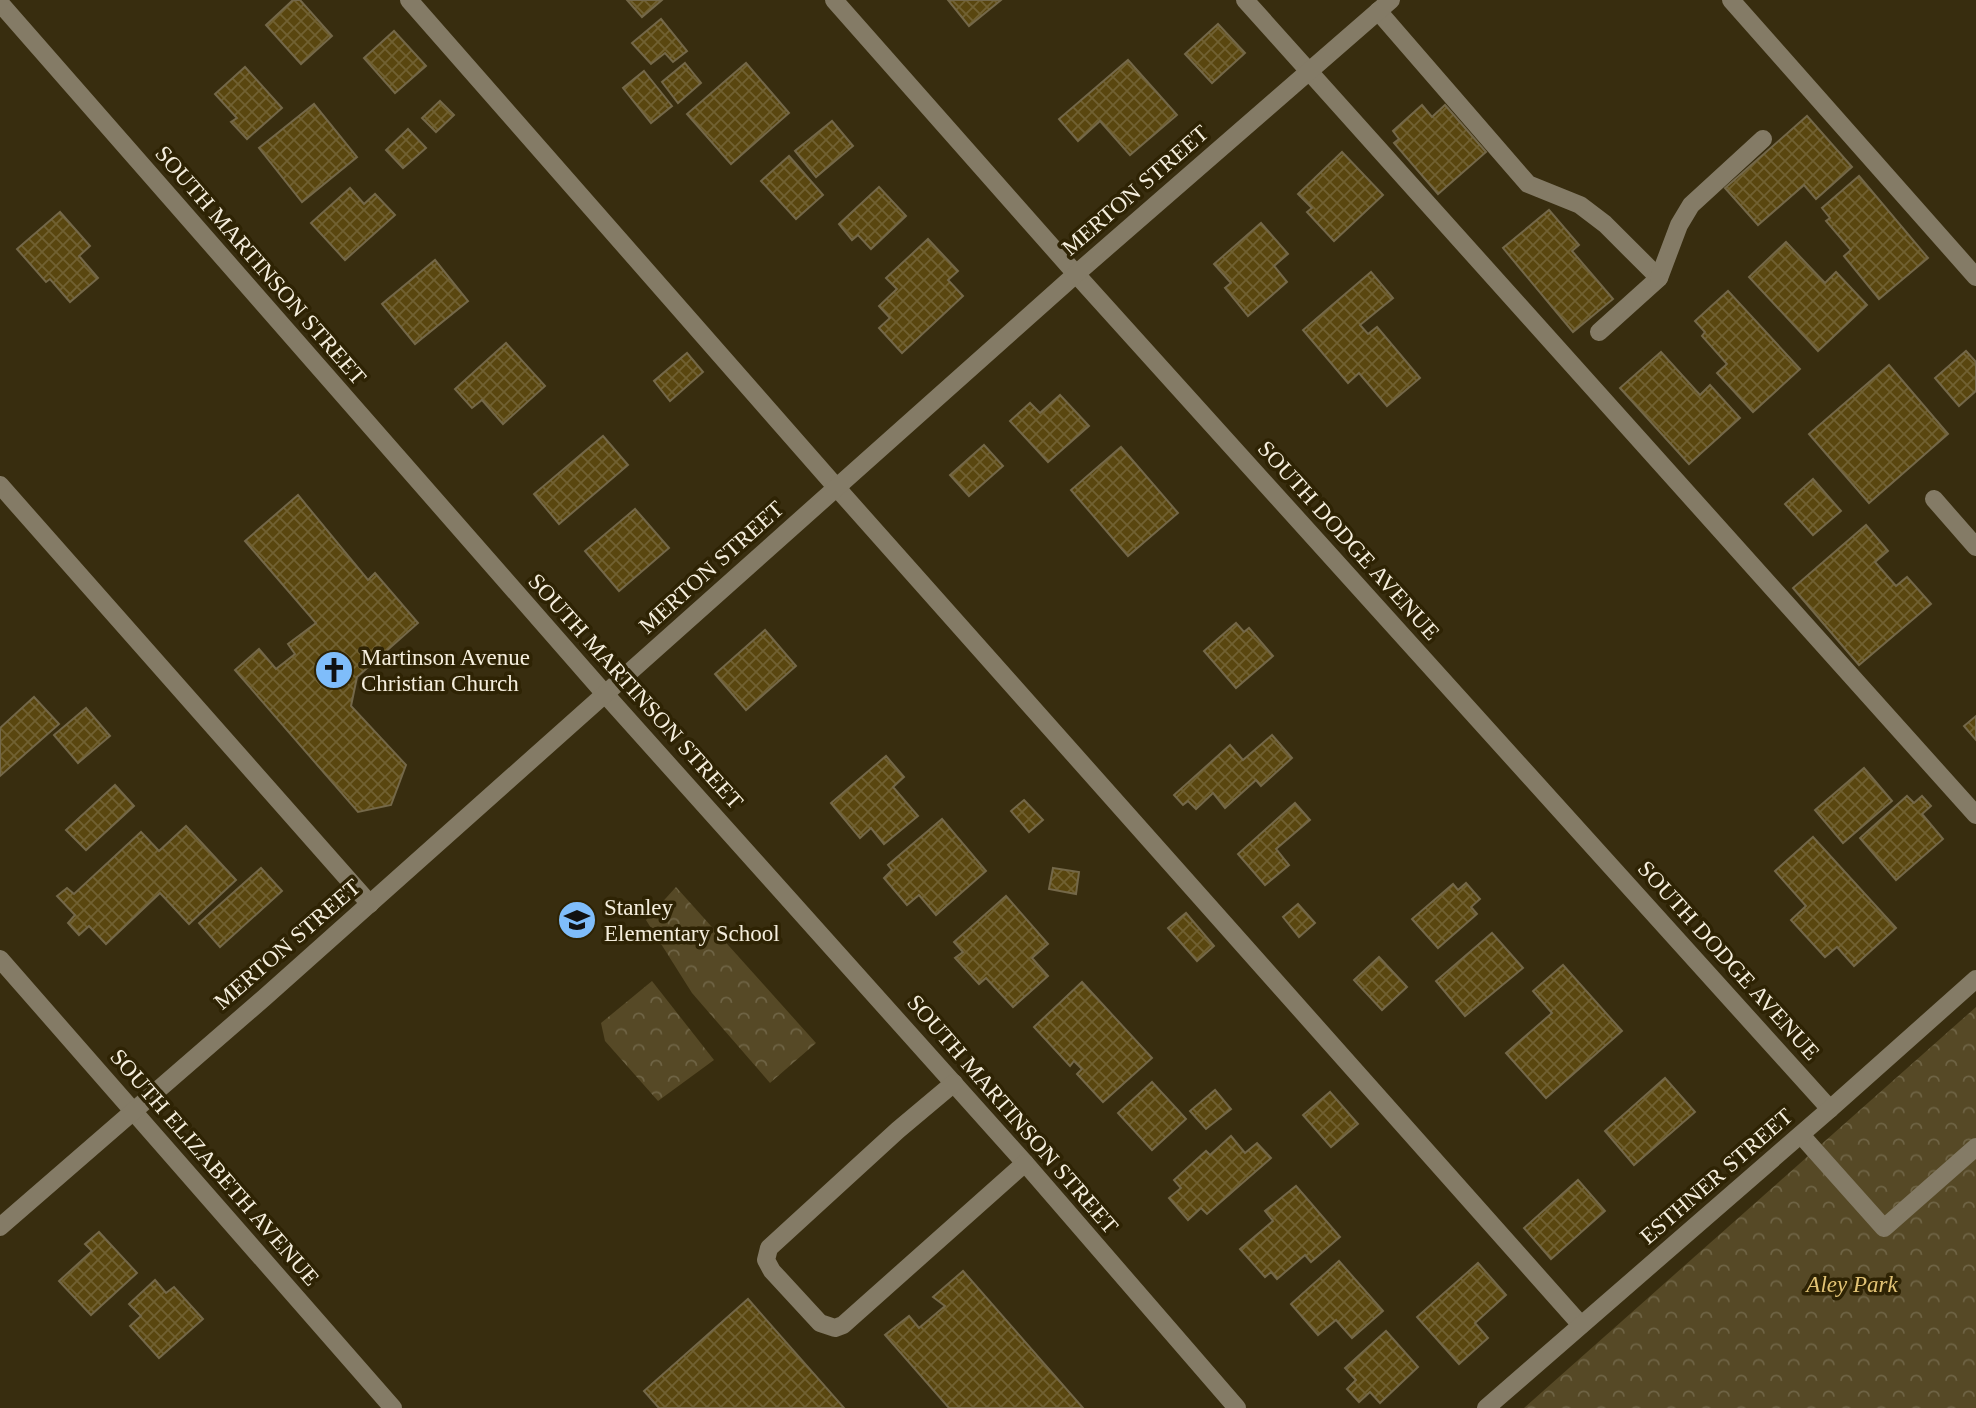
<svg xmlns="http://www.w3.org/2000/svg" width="1976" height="1408" font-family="'Times New Roman',serif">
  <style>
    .park { fill: url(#park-crowns) }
    .building { fill: url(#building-cross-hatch); stroke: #746849; stroke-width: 2 }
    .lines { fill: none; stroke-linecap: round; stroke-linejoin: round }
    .minor { stroke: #847b66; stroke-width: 18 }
    .labels { text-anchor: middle; stroke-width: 7; stroke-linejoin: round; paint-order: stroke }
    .street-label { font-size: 23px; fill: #f5eedd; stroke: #2e2304 }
    .poi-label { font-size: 23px; fill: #f5eedd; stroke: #2e2304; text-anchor: start }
    .park-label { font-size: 23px; font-style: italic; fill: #e2c375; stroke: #2e2304 }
  </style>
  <defs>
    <pattern id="park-crowns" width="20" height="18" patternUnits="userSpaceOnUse" patternTransform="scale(1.75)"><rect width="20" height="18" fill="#564926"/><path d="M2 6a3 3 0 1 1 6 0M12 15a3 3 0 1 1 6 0" fill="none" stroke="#6f6445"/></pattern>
    <pattern id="building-cross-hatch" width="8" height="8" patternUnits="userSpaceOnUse" patternTransform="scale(1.75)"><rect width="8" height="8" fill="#59460f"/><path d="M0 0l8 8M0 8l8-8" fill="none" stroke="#716132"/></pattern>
  </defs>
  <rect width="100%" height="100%" fill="#382d0f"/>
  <g class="park">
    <path d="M676,887l140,156 -46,40 -78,-90 -46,-73z"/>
    <path d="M652,981l62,79 -56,41 -53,-60 -4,-18z"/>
    <path d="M1976,1007v401h-452z"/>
  </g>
  <g class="building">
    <path d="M293,0h7l32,36 -31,28 -35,-39z"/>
    <path d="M627,0h35l-20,17z"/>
    <path d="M948,0h53l-32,26z"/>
    <path d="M661,19l26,32 -14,11 -8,-9 -14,11 -19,-21z"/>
    <path d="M1218,24l27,29 -33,30 -27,-29z"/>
    <path d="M394,31l32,35 -31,27 -31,-35z"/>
    <path d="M1128,60l49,55 -47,40 -30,-34 -22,20 -19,-22z"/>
    <path d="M685,63l16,20 -23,20 -16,-21z"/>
    <path d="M746,63l43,50 -58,51 -44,-50z"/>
    <path d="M245,67l37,41 -35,31 -16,-17 6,-4 -22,-24z"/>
    <path d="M644,71l28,35 -21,17 -28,-35z"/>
    <path d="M440,101l14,14 -18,17 -14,-14z"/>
    <path d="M314,104l43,53 -55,45 -43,-54z"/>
    <path d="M1422,105l10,12 13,-12 41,47 -48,42 -44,-51 5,-4 -6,-8z"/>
    <path d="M1807,116l45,51 -36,32 -12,-14 -46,40 -33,-37z"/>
    <path d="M832,121l21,25 -37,31 -21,-26z"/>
    <path d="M408,129l18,19 -23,20 -17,-18z"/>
    <path d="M1342,152l41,43 -49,46 -27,-29 5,-4 -14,-14z"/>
    <path d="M789,156l34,39 -27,24 -35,-38z"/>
    <path d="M1859,176l69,82 -49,41 -35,-43 7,-6 -25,-29 4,-3 -8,-10z"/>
    <path d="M879,187l27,29 -35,33 -13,-14 -6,5 -13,-16z"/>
    <path d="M350,188l14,16 11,-10 20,21 -50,45 -34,-37z"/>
    <path d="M1549,210l30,35 -7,6 41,48 -40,33 -70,-84z"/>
    <path d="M60,212l30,34 -11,10 19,22 -28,24 -20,-23 -4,3 -29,-33z"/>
    <path d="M1261,223l27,31 -14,12 13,16 -39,34 -23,-28 6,-5 -17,-19z"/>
    <path d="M928,239l30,32 -10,9 15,16 -61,57 -23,-25 11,-10 -11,-12 18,-17 -11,-11z"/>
    <path d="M1786,242l39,41 11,-11 31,33 -49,46 -69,-74z"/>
    <path d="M435,260l33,41 -53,43 -33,-40z"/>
    <path d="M1371,272l22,26 -33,27 8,9 9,-7 43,51 -33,28 -28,-33 -11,10 -45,-53z"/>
    <path d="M1728,291l72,78 -47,43 -36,-39 10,-9 -25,-28 3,-4 -10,-11z"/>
    <path d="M506,343l39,43 -42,38 -21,-24 -10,8 -17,-19z"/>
    <path d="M1966,351l10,11v29l-17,15 -24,-28z"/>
    <path d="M1661,352l39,43 10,-10 30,33 -51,46 -69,-76z"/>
    <path d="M687,353l16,19 -33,29 -16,-20z"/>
    <path d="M1889,365l59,69 -79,69 -60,-69z"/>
    <path d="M1060,395l29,31 -41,36 -38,-41 20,-18 10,10z"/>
    <path d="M603,436l25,29 -69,59 -25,-30z"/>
    <path d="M984,445l19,21 -34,30 -19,-21z"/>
    <path d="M1121,447l57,66 -50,43 -57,-66z"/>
    <path d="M1813,479l28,32 -28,24 -28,-31z"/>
    <path d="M298,495l70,85 7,-7 43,50 -61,54 -6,29 55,59 -15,40 -33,7 -123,-142 24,-21 17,20 19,-15 -7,-10 28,-21 -71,-82z"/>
    <path d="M635,509l34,39 -50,43 -34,-40z"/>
    <path d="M1866,525l22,26 -13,11 21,24 11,-9 24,27 -72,61 -66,-77z"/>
    <path d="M1236,623l8,9 5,-4 24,28 -37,32 -32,-37z"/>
    <path d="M765,630l31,36 -50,44 -31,-36z"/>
    <path d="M34,697l25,27 -59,52v-48z"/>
    <path d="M86,708l24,28 -32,27 -24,-28z"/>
    <path d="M1976,716v24l-12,-14z"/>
    <path d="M1272,735l20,23 -31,28 -5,-6 -31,28 -12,-15 -17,16 -8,-8 -5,4 -9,-10 56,-50 13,15z"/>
    <path d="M886,756l18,21 -11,10 25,29 -34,28 -13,-16 -11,10 -29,-35z"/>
    <path d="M1864,768l28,33 -49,42 -28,-33z"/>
    <path d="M115,785l19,21 -48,44 -20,-20z"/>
    <path d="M1907,796l7,7 8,-7 9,10 -9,8 21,25 -47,41 -36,-42z"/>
    <path d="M1024,800l19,20 -14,12 -18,-21z"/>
    <path d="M1295,803l15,17 -34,29 13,16 -24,20 -27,-31z"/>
    <path d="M942,819l44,52 -50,44 -17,-20 -12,10 -23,-27 8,-8 -4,-5z"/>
    <path d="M186,826l50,54 -47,44 -29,-31 -54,51 -17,-18 -10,9 -11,-12 7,-8 -18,-19 10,-8 7,6 67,-62 18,19z"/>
    <path d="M1813,837l83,91 -42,38 -17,-19 -12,10 -34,-37 15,-14 -31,-35z"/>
    <path d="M261,868l21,23 -62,56 -21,-24z"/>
    <path d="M1053,868l26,4 -3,22 -27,-5z"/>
    <path d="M1466,883l14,16 -9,8 6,7 -39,34 -26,-29 41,-35 5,6z"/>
    <path d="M1006,896l42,48 -16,14 16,18 -35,31 -27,-29 -7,6 -24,-26 8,-6 -9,-10z"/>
    <path d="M1298,904l17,19 -16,14 -16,-20z"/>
    <path d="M1186,913l28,33 -17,15 -29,-33z"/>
    <path d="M1492,933l31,35 -58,48 -29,-35z"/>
    <path d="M1379,957l28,30 -25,23 -28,-30z"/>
    <path d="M1563,965l59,66 -76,67 -40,-45 46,-40 -19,-22z"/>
    <path d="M1082,982l70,76 -49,44 -26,-28 5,-5 -8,-8 -4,5 -36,-39z"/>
    <path d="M1665,1078l30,34 -61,53 -29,-34z"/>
    <path d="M1152,1082l34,37 -34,31 -34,-37z"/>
    <path d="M1215,1090l16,19 -25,20 -16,-18z"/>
    <path d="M1330,1092l28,32 -27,23 -28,-32z"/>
    <path d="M1231,1136l14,17 12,-10 14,15 -64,56 -6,-6 -13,12 -19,-22 12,-10 -7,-8 32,-29 4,4z"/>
    <path d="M1578,1180l27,31 -54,48 -27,-31z"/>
    <path d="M1296,1186l44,51 -29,25 -6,-7 -28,24 -6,-7 -6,5 -25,-28 33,-28 -8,-10z"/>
    <path d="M99,1232l38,41 -46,42 -32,-34 33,-30 -7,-7z"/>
    <path d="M1339,1261l44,50 -31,27 -16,-18 -18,15 -27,-31z"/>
    <path d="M1478,1263l28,32 -31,28 13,15 -29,26 -42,-47z"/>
    <path d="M963,1271l120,137h-134l-64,-73 24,-19 10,12 26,-22 -12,-9z"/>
    <path d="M155,1280l11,13 8,-6 29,32 -44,39 -29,-32 11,-10 -12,-12z"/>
    <path d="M748,1299l96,109h-185l-15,-17z"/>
    <path d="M1386,1331l32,36 -38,36 -10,-11 -11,10 -12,-13 9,-9 -11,-12z"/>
  </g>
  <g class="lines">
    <g class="minor">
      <path d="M409,0l428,488 744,837"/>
      <path d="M834,0l242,274 754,835"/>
      <path d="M1245,0l731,815"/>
      <path d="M1731,0l245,277"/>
      <path d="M0,3l605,691 420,469 212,245"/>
      <path d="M1378,11l150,173 52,21 25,19 54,54 -60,54"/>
      <path d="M1659,278l20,-53 12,-20 72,-66"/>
      <path d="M0,485l370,419"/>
      <path d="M1934,499l42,48"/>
      <path d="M0,959l393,449"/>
      <path d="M954,1083l-56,47 -129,118 -3,12 6,11 48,52 15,5 8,-3 182,-162"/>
      <path d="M1801,1135l83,93 92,-81"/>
      <path d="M0,1227l264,-229 812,-724 315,-274"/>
      <path d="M1486,1408l344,-299 146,-130"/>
    </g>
  </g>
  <defs>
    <symbol id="church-disc" viewBox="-11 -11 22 22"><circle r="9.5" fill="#7fbdfa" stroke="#2e2304"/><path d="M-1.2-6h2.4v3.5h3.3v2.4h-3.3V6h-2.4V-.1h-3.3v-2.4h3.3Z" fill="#111"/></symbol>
    <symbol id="school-disc" viewBox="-11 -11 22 22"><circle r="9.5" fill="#7fbdfa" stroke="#2e2304"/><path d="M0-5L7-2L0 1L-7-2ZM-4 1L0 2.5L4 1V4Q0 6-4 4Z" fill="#111"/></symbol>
  </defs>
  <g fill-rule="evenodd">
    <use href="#church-disc" x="312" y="648" width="44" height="44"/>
    <use href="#school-disc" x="555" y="898" width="44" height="44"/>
  </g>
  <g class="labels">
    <g class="street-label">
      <text transform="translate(1135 190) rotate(-41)" y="8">MERTON STREET</text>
      <text transform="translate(261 265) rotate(49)" y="8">SOUTH MARTINSON STREET</text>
      <text transform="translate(1349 540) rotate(48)" y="8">SOUTH DODGE AVENUE</text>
      <text transform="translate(711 567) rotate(-42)" y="8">MERTON STREET</text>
      <text transform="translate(636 691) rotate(48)" y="8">SOUTH MARTINSON STREET</text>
      <text transform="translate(287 944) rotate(-41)" y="8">MERTON STREET</text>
      <text transform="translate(1729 960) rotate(48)" y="8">SOUTH DODGE AVENUE</text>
      <text transform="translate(1013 1114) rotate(49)" y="8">SOUTH MARTINSON STREET</text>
      <text transform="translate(215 1167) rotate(49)" y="8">SOUTH ELIZABETH AVENUE</text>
      <text transform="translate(1716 1176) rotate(-41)" y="8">ESTHNER STREET</text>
    </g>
    <g class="poi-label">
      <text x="361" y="665">Martinson Avenue<tspan x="361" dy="26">Christian Church</tspan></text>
      <text x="604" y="915">Stanley<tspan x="604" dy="26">Elementary School</tspan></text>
    </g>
    <g class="park-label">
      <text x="1852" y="1292">Aley Park</text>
    </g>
  </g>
</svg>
